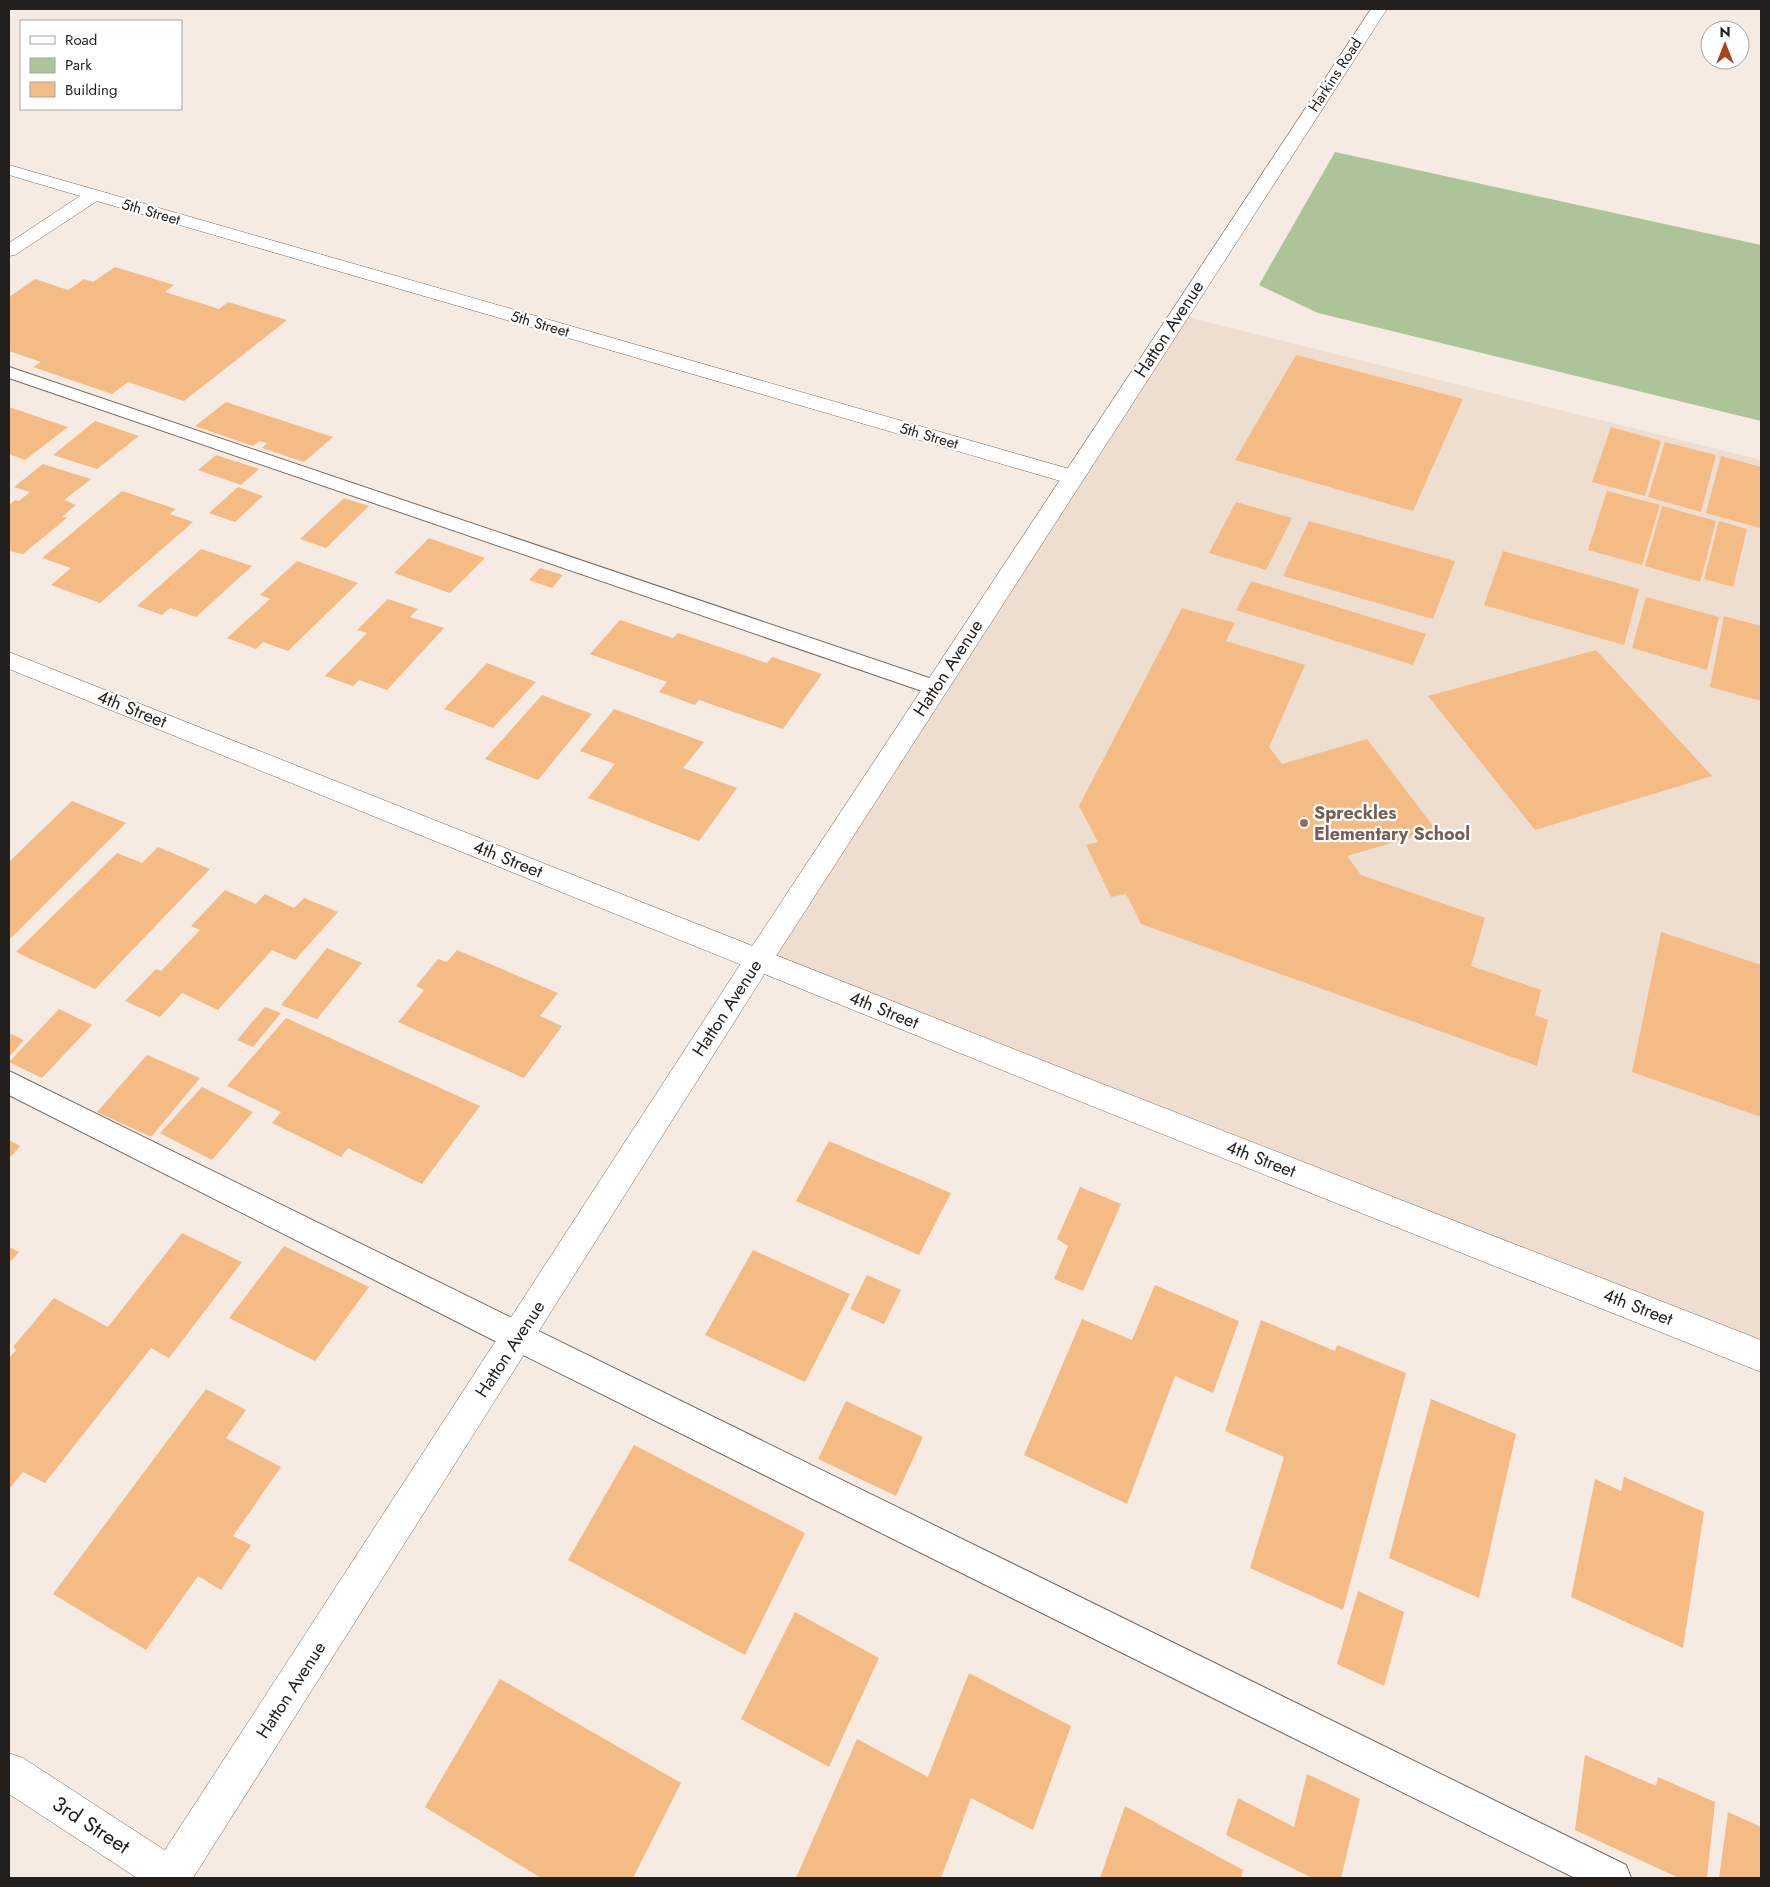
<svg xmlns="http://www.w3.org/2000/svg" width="1770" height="1887" font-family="Jost,sans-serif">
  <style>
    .built { fill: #eeded0 }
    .green { fill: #adc499 }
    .building { fill: #f5bb85 }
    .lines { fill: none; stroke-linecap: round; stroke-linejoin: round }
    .lane-casing { stroke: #746c64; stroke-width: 2 }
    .street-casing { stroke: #746c64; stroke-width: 1 }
    .secondary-casing { stroke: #746c64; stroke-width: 1 }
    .lane { fill: #fff; fill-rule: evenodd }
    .street { fill: #fff; fill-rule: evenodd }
    .secondary { fill: #fff; fill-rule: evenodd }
    .education-dot { fill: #8d6e63; stroke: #fff; stroke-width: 2 }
    .labels { text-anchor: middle; stroke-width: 4.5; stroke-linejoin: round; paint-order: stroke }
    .far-street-label { font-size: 15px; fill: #221f1c; stroke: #fff }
    .street-label { font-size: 18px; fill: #221f1c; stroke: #fff }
    .education-label { font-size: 18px; font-weight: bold; fill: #785e54; stroke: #fff; text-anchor: start }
    .near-street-label { font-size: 21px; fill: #221f1c; stroke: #fff }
  </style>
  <rect width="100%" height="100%" fill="#f5ebe2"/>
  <path class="built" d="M1179,315l582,145v896l-707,-278 -295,-119z"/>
  <path class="green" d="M1335,152l426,93v176l-443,-108 -59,-28z"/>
  <g class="building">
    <path d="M115,267l59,18 -9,7 54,17 9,-7 59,18 -103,81 -56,-19 -16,12 -79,-27 8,-5 -32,-11v-54l26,-18 33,11 16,-11 9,3z"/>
    <path d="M1296,355l167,44 -50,112 -178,-51z"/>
    <path d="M226,402l107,35 -29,25 -42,-14 5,-5 -8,-2 -6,5 -58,-20z"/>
    <path d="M9,407l59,20 -43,33 -16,-6z"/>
    <path d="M95,421l44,15 -42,33 -44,-14z"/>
    <path d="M1611,427l50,14 -16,55 -53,-14z"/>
    <path d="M1665,442l51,13 -15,57 -53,-15z"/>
    <path d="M216,455l43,14 -18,16 -43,-15z"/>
    <path d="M1721,456l40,11 -1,61 -54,-15z"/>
    <path d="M43,464l48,15 -27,21 12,5 -14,12 5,1 -44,36 -14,-3v-46l6,-5 4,1 11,-9 -16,-5z"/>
    <path d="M238,487l25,9 -28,26 -26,-9z"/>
    <path d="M122,491l54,18 -6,5 23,8 -93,81 -49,-18 20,-17 -29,-10z"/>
    <path d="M1607,491l53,14 -18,60 -54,-15z"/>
    <path d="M344,498l25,8 -43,42 -26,-9z"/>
    <path d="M1236,502l56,16 -26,52 -57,-17z"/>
    <path d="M1662,506l54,15 -16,61 -55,-16z"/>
    <path d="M1309,521l146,40 -22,58 -150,-43z"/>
    <path d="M1719,521l28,8 -14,58 -29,-8z"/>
    <path d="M429,538l56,20 -35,35 -56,-20z"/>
    <path d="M201,549l51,17 -56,51 -26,-9 -8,7 -25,-9z"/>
    <path d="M1503,551l136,38 -15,56 -140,-40z"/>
    <path d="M297,561l61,22 -70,68 -25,-9 -7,7 -29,-11 43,-39 -10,-4z"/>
    <path d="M540,568l23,7 -11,13 -23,-8z"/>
    <path d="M1251,581l175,53 -13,31 -177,-55z"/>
    <path d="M1646,597l73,20 -12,53 -75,-22z"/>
    <path d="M388,599l30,10 -8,8 34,11 -57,62 -28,-10 -6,6 -28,-10 42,-43 -10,-3z"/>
    <path d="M1182,608l53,15 -9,18 79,24 -36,82 13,17 85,-25 69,91 -89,26 14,19 124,43 -14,48 70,24 -6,25 13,5 -11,46 -396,-142 -15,-30 -15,3 -25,-52 12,-3 -19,-36z"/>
    <path d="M1724,616l37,10v75l-51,-14z"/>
    <path d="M620,620l53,18 5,-5 89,30 5,-6 50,17 -39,55 -84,-29 -4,5 -36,-13 8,-10 -77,-28z"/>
    <path d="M1596,650l116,126 -177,54 -107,-134z"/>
    <path d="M487,663l49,19 -43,46 -49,-19z"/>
    <path d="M542,695l50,19 -54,66 -53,-21z"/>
    <path d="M614,709l90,33 -21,26 54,20 -38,53 -111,-43 27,-34 -35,-13z"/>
    <path d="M72,801l54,22 -117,117v-78z"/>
    <path d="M158,847l52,22 -115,120 -79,-37 101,-99 25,10z"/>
    <path d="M225,890l31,14 9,-10 29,14 10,-10 34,14 -43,48 -23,-10 -54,60 -36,-17 -22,24 -35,-16 31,-32 5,2 39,-41 -9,-4z"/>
    <path d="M1661,932l100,33v152l-129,-45z"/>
    <path d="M327,948l35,15 -45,56 -36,-14z"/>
    <path d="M457,950l101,43 -18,23 22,10 -38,52 -126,-56 26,-32 -8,-4 22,-27 9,3z"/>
    <path d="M265,1007l16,6 -28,34 -16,-7z"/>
    <path d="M59,1009l33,16 -50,53 -33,-16z"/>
    <path d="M286,1018l194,88 -58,78 -74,-36 -7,9 -69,-34 9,-11 -54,-26z"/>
    <path d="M9,1033l15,7 -15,17z"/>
    <path d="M147,1055l53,23 -49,59 -54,-25z"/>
    <path d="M202,1087l51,25 -41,48 -52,-27z"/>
    <path d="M9,1140l11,6 -11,13z"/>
    <path d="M829,1141l122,52 -32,62 -123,-54z"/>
    <path d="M1080,1187l41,17 -38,87 -29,-12 14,-33 -11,-7z"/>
    <path d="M182,1233l60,29 -73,96 -18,-10 -106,135 -22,-11 -14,17v-131l7,-8 -3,-3 41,-49 54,29z"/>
    <path d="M284,1246l85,41 -54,74 -86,-43z"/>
    <path d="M9,1247l10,5 -10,11z"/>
    <path d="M753,1250l97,44 -45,88 -100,-47z"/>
    <path d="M867,1275l34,15 -17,34 -34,-15z"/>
    <path d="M1155,1285l84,36 -26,72 -38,-17 -48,128 -103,-49 58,-136 50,21z"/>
    <path d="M1261,1320l74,31 2,-6 69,28 -63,237 -93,-42 34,-111 -59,-26z"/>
    <path d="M206,1389l40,21 -20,28 55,29 -48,69 18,9 -30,45 -23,-14 -52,74 -93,-56z"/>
    <path d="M1431,1399l85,35 -37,164 -90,-40z"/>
    <path d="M846,1401l77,36 -27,59 -78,-37z"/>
    <path d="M634,1445l171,88 -60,122 -177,-95z"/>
    <path d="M1624,1477l80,35 -21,136 -112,-51 24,-118 26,12z"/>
    <path d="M1358,1591l46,21 -20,74 -47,-22z"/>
    <path d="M795,1612l84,46 -50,109 -88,-48z"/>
    <path d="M969,1673l102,53 -38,104 -62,-32 -30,80h-145l61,-139 71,38z"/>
    <path d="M500,1679l181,104 -48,95h-92l-116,-71z"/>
    <path d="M1585,1755l71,31 2,-9 57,25 -8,76h-28l-104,-48z"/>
    <path d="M1307,1774l53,25 -19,79h-29l-86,-43 12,-37 56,29z"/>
    <path d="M1125,1806l118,64 -2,8h-141z"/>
    <path d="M1728,1812l33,15v51h-42z"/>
  </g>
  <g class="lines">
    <defs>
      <g id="lane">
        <path d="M9,367l935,316 3,5 -3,5 -8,3 -8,-3 -919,-315z"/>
        <path d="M9,1071l1617,794 5,13h-56l-1068,-531 -498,-252z"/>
      </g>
      <g id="street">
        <path d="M9,165l1071,307 3,5 -3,5 -8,2 -8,-2 -967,-281 -82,54 -6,1v-13l71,-47 -71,-21z"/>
        <path d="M9,652l1055,417 697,271v32l-717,-285 -1035,-418z"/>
        <path d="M9,1753l14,5 163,106 6,14h-55l-128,-84z"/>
      </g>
      <path id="secondary" d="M1371,9h16l-618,958 -576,911h-43l6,-14 593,-913z"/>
    </defs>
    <use href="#lane" class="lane-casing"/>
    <use href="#street" class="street-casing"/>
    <use href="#secondary" class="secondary-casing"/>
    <use href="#lane" class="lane"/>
    <use href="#street" class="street"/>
    <use href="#secondary" class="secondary"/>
  </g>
  <circle class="education-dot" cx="1304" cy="823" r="5"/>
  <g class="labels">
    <g class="far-street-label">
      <text transform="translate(1335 75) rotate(-57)" y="5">Harkins Road</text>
      <text transform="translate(151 212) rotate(16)" y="5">5th Street</text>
      <text transform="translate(540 324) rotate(16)" y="5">5th Street</text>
      <text transform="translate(929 436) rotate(16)" y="5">5th Street</text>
    </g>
    <g class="street-label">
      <text transform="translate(1169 329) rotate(-57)" y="6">Hatton Avenue</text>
      <text transform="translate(948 668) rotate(-57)" y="6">Hatton Avenue</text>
      <text transform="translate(132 709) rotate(22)" y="6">4th Street</text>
      <text transform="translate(508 859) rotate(22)" y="6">4th Street</text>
      <text transform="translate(727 1008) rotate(-57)" y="6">Hatton Avenue</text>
      <text transform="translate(884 1010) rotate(22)" y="6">4th Street</text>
      <text transform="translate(1261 1159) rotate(21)" y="6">4th Street</text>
      <text transform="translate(1638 1307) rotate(21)" y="6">4th Street</text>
      <text transform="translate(510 1349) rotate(-57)" y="6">Hatton Avenue</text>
      <text transform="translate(291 1690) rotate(-57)" y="6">Hatton Avenue</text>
    </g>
    <g class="education-label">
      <text x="1314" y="819">Spreckles<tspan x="1314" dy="21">Elementary School</tspan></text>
    </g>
    <g class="near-street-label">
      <text transform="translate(91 1825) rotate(33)" y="7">3rd Street</text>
    </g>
  </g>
  <rect width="1770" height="1887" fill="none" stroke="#221f1c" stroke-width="20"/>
  <rect x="20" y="20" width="162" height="90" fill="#ffffff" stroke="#a7a5a4"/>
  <rect x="30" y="36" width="25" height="8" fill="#ffffff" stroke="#a7a5a4"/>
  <text x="65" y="45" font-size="15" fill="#221f1c">Road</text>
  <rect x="30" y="58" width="25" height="15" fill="#adc499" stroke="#a7a5a4"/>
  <text x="65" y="70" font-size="15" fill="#221f1c">Park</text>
  <rect x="30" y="82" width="25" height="15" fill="#f5bb85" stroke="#a7a5a4"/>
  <text x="65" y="95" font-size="15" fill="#221f1c">Building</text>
  <g transform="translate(1725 45)"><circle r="24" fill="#ffffff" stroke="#a7a5a4"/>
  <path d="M0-4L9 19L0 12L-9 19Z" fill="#a94416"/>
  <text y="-8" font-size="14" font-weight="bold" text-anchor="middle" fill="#221f1c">N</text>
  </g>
</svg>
